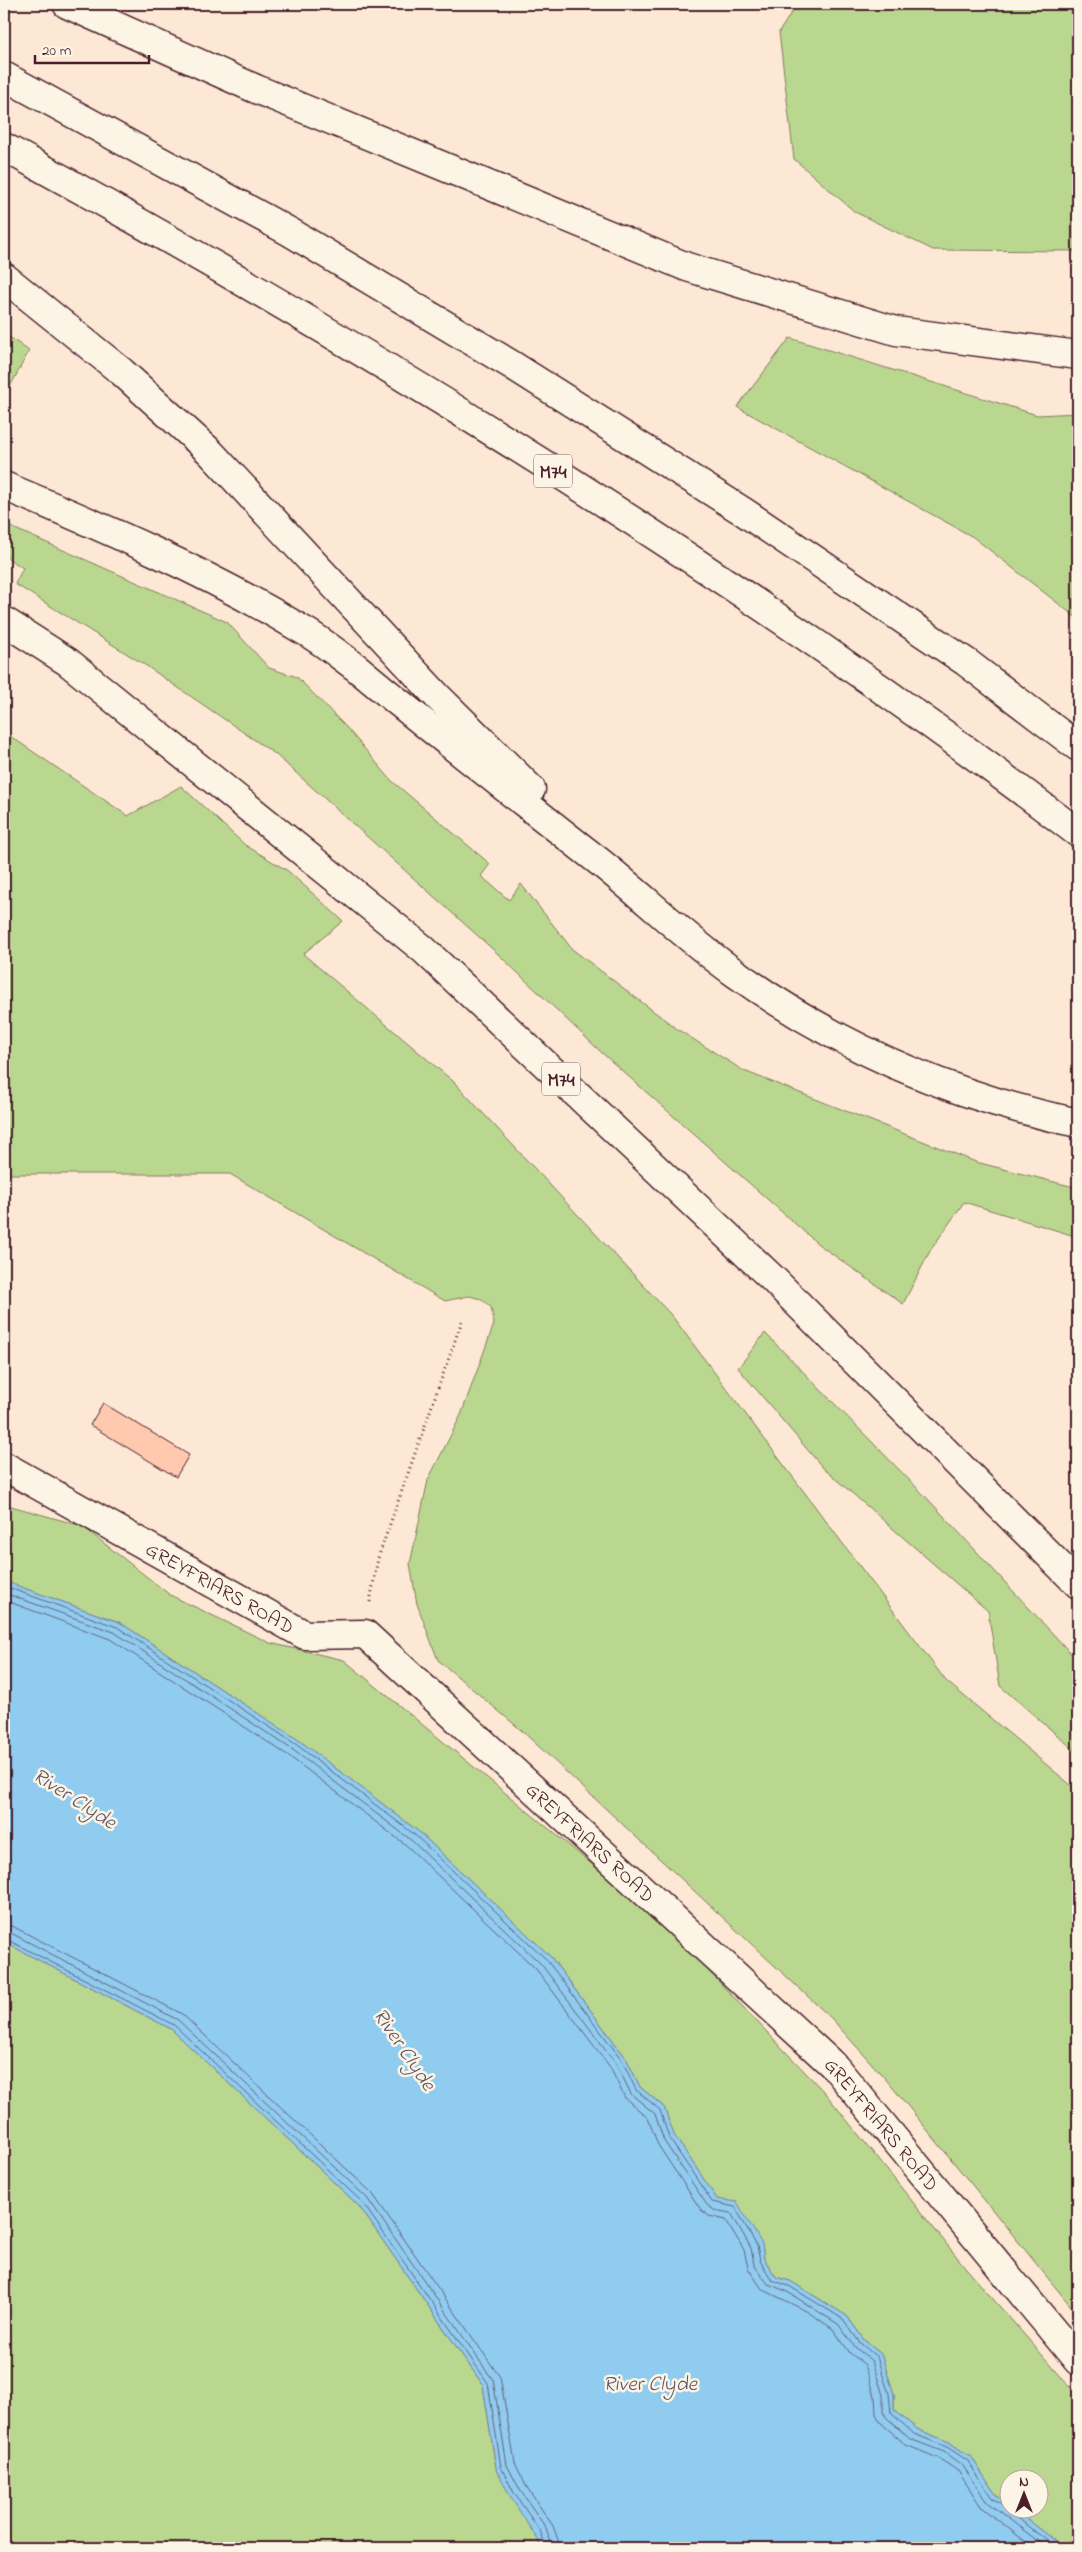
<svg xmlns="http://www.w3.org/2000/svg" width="1082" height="2552" font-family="'Indie Flower',sans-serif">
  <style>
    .green { fill: #bad78f; stroke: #827b5d }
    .water { fill: #90cbf0; stroke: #7486a1 }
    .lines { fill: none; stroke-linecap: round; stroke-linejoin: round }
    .shore { stroke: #66647a; stroke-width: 1 }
    .building { fill: #ffc9b0; stroke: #4a1f2b }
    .minor-casing { stroke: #4a1f2b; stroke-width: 31 }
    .highway-casing { stroke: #4a1f2b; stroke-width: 31 }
    .path { stroke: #4a1f2b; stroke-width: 3; stroke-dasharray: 1 4; stroke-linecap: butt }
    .minor { stroke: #fcf5e5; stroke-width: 28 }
    .highway { stroke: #fcf5e5; stroke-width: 28 }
    .labels { text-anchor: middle; stroke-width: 5; stroke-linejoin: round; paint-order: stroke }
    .shield { fill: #fcf5e5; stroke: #7f5f63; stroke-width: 1 }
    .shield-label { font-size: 19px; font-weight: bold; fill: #4a1f2b }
    .street-label { font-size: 20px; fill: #4a1f2b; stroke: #fcf5e5 }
    .water-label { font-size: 21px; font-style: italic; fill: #5f5366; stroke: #fcf5e5 }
  </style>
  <rect width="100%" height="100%" fill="#fde8d5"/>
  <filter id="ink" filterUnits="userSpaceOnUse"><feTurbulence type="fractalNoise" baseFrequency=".02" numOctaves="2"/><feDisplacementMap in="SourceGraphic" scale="10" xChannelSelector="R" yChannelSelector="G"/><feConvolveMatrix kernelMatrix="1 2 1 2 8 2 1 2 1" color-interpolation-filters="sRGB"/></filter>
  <g filter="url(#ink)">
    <g class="green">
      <path d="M797,4h281v247l-145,-1 -78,-38 -61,-53 -15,-127z"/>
      <path d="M4,333l25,18 -25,47z"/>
      <path d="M790,338l247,77 41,-2v206l-105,-82 -236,-130z"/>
      <path d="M4,524l223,98 42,46 28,9 49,50 46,54 98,83 -9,12 28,24 12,-16 51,65 105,80 67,42 232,91 102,26v49l-114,-35 -34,49 -27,53 -85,-60 -216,-191 -104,-99 -223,-200 -130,-89 -130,-81 8,-16 -19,-12z"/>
      <path d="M4,732l124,84 53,-30 64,59 43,26 55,50 -40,33 151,128 218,234 274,365 132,110v524l-189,-232 -58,-65 -310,-288 -83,-70 -21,-56 -7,-40 18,-84 33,-65 33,-91 -3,-17 -10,-8 -12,-3 -24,5 -215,-127h-226z"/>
      <path d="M765,1333l161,164 152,164v92l-78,-67 -12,-75 -165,-143 -85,-100z"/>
      <path d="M4,1504l78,22 88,69 100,48 74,17 318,262 163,171 140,174 113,129v152h-13l-50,-38h25v-30h-30l-1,25 -13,-10 -24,-37 -23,-16 -32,-13 -23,-19v-16l-13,-40 -17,-14 -17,-24 -57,-35 -14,-4 -12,-18 -2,-15 -45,-45 -43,-64 -10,-28 -24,-20 -14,-29 -76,-102 -132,-125 -118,-90 -181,-119 -115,-41z"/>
      <path d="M4,1942l167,87 188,177 124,179 13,83 47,80h-539z"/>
    </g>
    <path class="water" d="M4,1581l115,41 181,119 118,90 132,125 76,102 14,29 24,20 10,28 43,64 20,3 25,42 2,15 12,18 14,4 57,35 17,24 17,14 13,40v16l23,19 32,13 23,16 24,37 13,10 1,5h5l50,38h-522l-33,-52 -14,-28 -13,-83 -124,-179 -188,-177 -167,-87z"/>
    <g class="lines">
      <g class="shore">
        <path d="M4,1586l113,41 180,118 118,90 131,124 76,101 14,30 24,20 9,28 43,64 23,5 22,39 3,15 12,19 17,6 54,33 17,24 17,14 12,37 2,19 23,21 33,13 21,14 24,37 18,11"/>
        <path d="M4,1593l110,39 179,118 118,90 130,124 75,99 15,31 24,20 9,27 43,64 7,5 17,3 20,35 3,17 14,19 18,7 52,33 18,24 16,13 11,34v16l3,6 24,22 34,13 19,14 25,37 59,45"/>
        <path d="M4,1600l106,39 179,117 117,89 130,124 74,98 15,31 23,20 10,27 43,65 8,6 17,4 18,30 4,18 14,21 46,23 25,17 17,24 15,12 10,31 1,18 4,8 26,23 34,14 18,12 24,37 52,40"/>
        <path d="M4,1924l10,3 168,87 190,179 128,184 15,86 11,23 27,40 8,22"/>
        <path d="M4,1932l7,1 167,87 189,178 126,182 14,85 13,25 26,38 7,20"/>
        <path d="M4,1938l170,87 188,177 126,181 13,84 13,26 26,38 7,17"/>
        <path d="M1011,2510l3,6 43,32"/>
      </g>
    </g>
    <path class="building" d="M103,1403l86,52 -13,22 -86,-52z"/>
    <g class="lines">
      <defs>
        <g id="minor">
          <path id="s1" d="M4,1466l301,169 60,-1 470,433 243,294"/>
        </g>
        <g id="highway">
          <path d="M67,4l189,85 431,178 209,64 182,24"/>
          <path d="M4,76l286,156 222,133 232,147 222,150 112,85"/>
          <path d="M4,147c372,204 736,429 1074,686"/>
          <path d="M4,277l118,95 88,80 228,245 93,92"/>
          <path d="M4,486c101,42 203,86 297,143 20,11 38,26 56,39 80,67 162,131 244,195 45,36 87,77 134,110 103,74 220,124 343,150"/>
          <path d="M4,621l64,41 355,287 349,329 306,306"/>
        </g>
      </defs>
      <use href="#minor" class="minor-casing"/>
      <use href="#highway" class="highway-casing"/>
      <path class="path" d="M370,1602l8,-44 85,-240"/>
      <use href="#minor" class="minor"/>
      <use href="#highway" class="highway"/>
    </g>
  </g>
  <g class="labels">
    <g class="shield">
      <rect x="534" y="454.5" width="38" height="33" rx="4"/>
      <rect x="542" y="1062.5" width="38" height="33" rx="4"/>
    </g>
    <g class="shield-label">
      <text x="553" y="478">M74</text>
      <text x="561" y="1086">M74</text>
    </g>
    <g class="street-label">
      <text dy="7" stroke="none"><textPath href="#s1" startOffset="248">GREYFRIARS ROAD</textPath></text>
      <text dy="7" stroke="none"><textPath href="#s1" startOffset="712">GREYFRIARS ROAD</textPath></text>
      <text dy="7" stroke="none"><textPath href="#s1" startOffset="1118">GREYFRIARS ROAD</textPath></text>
    </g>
    <g class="water-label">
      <text transform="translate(75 1798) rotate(33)" y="7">River Clyde</text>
      <text transform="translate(405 2049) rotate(56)" y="7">River Clyde</text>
      <text x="650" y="2390">River Clyde</text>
    </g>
  </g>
  <rect width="1082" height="2552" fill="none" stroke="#fcf5e5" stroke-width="20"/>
  <rect x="10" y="10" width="1062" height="2532" fill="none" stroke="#4a1f2b" stroke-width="2" filter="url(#ink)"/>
  <g transform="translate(1024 2494)"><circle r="24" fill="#fcf5e5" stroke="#b59f9b"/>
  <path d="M0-4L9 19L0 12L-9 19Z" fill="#4a1f2b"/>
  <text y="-8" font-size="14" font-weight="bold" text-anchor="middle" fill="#4a1f2b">N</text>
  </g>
  <path d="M35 55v8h114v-8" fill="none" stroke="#4a1f2b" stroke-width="2.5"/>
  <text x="42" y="55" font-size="15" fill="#4a1f2b" stroke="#fcf5e5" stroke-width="4" paint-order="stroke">20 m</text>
</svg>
